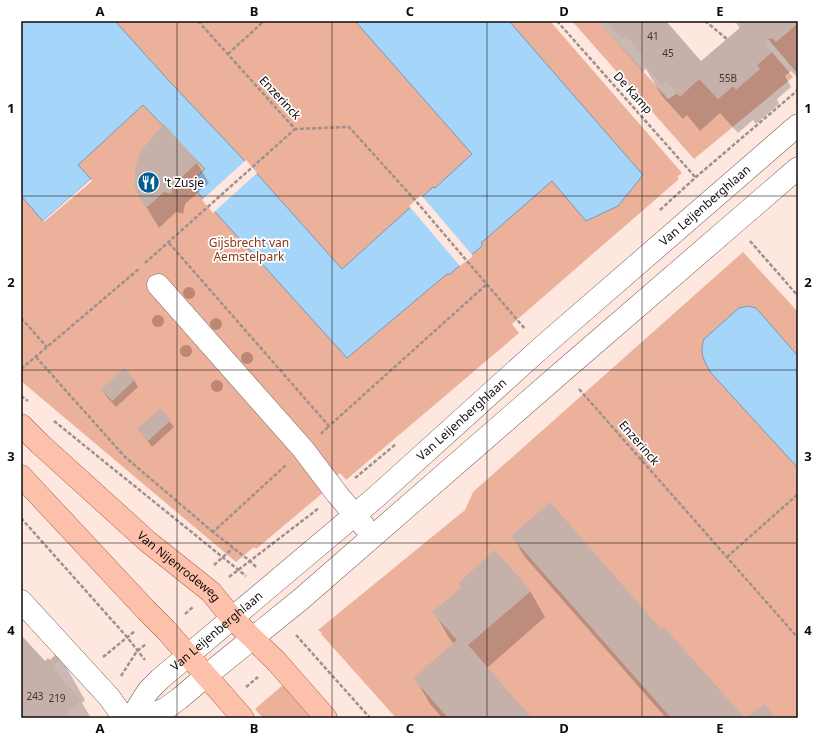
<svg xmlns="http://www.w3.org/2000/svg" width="819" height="739" font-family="'Noto Sans',sans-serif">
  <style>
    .green { fill: #ecb19b }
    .water { fill: #a6d5fa; stroke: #7998b1 }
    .pier { fill: #fde7df }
    .shadow { fill: #0003 }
    .building { fill: #c6b1aa }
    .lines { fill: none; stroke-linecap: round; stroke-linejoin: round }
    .minor-casing { stroke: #77645e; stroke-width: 23 }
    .major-casing { stroke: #a9664e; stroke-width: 23 }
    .path { stroke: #a0908b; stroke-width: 2.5; stroke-dasharray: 4 2; stroke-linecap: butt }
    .minor { stroke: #fff; stroke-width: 22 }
    .major { stroke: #fdc1ab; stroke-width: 22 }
    .tree { fill: #bd8772 }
    .grid { fill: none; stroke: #110a08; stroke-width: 1; stroke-opacity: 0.55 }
    .labels { text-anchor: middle; stroke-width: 3.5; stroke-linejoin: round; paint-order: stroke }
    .number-label { font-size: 10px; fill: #3e3430 }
    .street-label { font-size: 12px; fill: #110a08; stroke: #fff }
    .poi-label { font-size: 12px; fill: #110a08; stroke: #fff; text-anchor: start }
    .park-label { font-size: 12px; fill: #893819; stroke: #fff }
    .neatline { fill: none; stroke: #110a08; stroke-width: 1.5 }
    .grid-label { font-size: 13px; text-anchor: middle; font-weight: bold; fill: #110a08 }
  </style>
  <rect width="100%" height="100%" fill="#fde7df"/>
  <g class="green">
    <path d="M21,21h529l132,152 -5,4 2,2 -167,145 7,9 -173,147 -6,-7 -18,15 3,3 -69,58 -2,-2 -18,15 -215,-181z"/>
    <path d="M572,21h26l70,78 32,-20 18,20 54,-47 21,25 -99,82z"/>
    <path d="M798,23v49l-1,1 -29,-34 15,-3z"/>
    <path d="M743,252l55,60v406h-402l-75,-84 1,-1 -4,-3 147,-120 8,-18z"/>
    <path d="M283,685l29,33h-49l-8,-9z"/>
  </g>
  <g class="water">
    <path d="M21,21h94l55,61 89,94 83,93 91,-82 2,1 37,-34 -117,-133h154l134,154 -25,31 -32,15 -34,-40 -71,62 2,2 -33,29h-3l-100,84 -157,-174 15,-15 -62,-64 -65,60 13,14 -48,42 -22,-25z"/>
    <path d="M748,306l8,2 42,48v112l-87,-95c-7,-12 -12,-20 -7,-34l35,-31z"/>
  </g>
  <g class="pier">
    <path d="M246,160l11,13 -44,40 -11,-13z"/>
    <path d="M91,179l1,2 -48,41 -1,-1z"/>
    <path d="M421,195l52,61 -13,10 -51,-60z"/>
  </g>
  <g class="shadow">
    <path d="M598,21h66l37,42 39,-34 -5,-8h63v54l-2,1 -5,-5 -6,5 6,11 -14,12 2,5 -23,20 -3,-4 -15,13 -18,-20 -20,18 -13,-16 -4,4 -21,-23 -16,-27 -3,3z"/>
    <path d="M197,163l12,20 -24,21 -2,10 -7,-2 -17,16 -19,-32z"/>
    <path d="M134,380l4,7 -22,20 -10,-11 -4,-7z"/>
    <path d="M160,409l14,18 -22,20 -13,-18z"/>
    <path d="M513,536l148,95 82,87h-77l-142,-162z"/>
    <path d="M459,583l71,8 15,26 -58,51 44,50h-89l-12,-14 -15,-26 39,-34 -5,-6 -15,-26 28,-24z"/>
    <path d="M21,636l24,26 16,-4 24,42 -3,3 9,15h-70z"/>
  </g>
  <g class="building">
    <path d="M607,21h59l35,40 41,-35 -5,-5h61v2l-17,12 1,2 -6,5 -5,-5 -7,6 8,9 -15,13 3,4 -24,21 -3,-4 -15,13 -19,-20 -19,18 -14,-16 -4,4 -21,-24 4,-3 -19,-23 -4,4z"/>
    <path d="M164,124l34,38 -24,22 -3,10 -7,-2 -18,16 -7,-11 -4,-10v-18l4,-15 4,-6z"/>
    <path d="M124,368l11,12 -23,21 -11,-12z"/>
    <path d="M161,408l10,12 -23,21 -11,-12z"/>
    <path d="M550,502l111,127 3,-2 81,91h-74l-160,-182z"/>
    <path d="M495,550l36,41 -63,54 64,73h-84l-35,-40 44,-38 -25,-28 30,-25 -4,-4z"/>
    <path d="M21,635l24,26 3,-3 2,2 7,-7 5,5 -7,7 1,1 -3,3 28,31 -19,18h-41z"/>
    <path d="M764,704l12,14h-30z"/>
  </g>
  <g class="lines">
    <defs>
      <g id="minor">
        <path d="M158,285l145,164 34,45 27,32"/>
        <path d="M21,601l88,96 15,21"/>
        <path id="s1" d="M131,718l17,-27 12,-12 216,-182 166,-150 256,-222"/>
        <path d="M143,718l22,-9 14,-10 27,-23 94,-76 263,-229 235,-203"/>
      </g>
      <g id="major">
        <path id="s2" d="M21,425l19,19 107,97 64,51 21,26 45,44 49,56"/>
        <path d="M21,476l125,134 20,20 77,88"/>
      </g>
    </defs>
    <use href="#minor" class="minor-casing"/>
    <use href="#major" class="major-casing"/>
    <g class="path">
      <path d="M198,21l97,108 54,-2 66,73 110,129"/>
      <path d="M557,21l139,157"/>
      <path d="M705,21l22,18"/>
      <path d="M228,54l36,-33"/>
      <path d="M660,210l36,-33 102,-87"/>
      <path d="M750,241l48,55"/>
      <path d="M169,243l160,183 158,-142"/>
      <path d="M145,263l150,-134"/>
      <path d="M21,318l26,29"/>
      <path d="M36,357l89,100 88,75"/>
      <path d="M21,369l119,-101"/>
      <path d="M579,389l219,249"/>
      <path d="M21,396l7,5"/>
      <path d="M54,421l192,155"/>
      <path d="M321,434l8,-8"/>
      <path d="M355,478l41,-34"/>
      <path d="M21,518l106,119 18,23"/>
      <path d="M727,557l71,-63"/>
      <path d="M214,565l19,-17"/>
      <path d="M256,567l-6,-6 -37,-29 73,-67"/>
      <path d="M229,577l90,-69"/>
      <path d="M185,614l8,-7"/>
      <path d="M296,635l74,83"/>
      <path d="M103,657l32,-26"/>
      <path d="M121,676l16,-25 9,-7"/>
      <path d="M246,687l12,-10"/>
    </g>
    <use href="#minor" class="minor"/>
    <use href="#major" class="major"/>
  </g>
  <g class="tree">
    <circle cx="189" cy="293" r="6"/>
    <circle cx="158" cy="321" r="6"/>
    <circle cx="216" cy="324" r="6"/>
    <circle cx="186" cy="351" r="6"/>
    <circle cx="247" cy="358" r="6"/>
    <circle cx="217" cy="386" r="6"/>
  </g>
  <path class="grid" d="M177,21v697M332,21v697M487,21v697M642,21v697M21,196h777M21,370h777M21,543h777"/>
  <defs>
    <symbol id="restaurant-disc" viewBox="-11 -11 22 22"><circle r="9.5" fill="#005d8d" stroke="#fff"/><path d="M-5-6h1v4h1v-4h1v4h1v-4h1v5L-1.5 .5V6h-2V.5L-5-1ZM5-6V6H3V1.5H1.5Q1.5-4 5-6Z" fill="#fff"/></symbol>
  </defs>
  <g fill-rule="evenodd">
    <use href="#restaurant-disc" x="136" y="170" width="25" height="25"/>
  </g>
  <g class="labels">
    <g class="number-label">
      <text x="653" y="40">41</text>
      <text x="668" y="57">45</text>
      <text x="728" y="82">55B</text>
      <text x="35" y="700">243</text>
      <text x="57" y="702">219</text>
    </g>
    <g class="street-label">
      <text transform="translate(633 93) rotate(48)" y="4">De Kamp</text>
      <text transform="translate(280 98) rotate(47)" y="4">Enzerinck</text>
      <text dy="4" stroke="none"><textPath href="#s1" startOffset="771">Van Leijenberghlaan</textPath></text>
      <text dy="4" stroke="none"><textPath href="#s1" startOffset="447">Van Leijenberghlaan</textPath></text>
      <text transform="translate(639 443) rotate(49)" y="4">Enzerinck</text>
      <text dy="4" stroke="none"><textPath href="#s2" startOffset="212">Van Nijenrodeweg</textPath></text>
      <text dy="4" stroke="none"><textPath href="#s1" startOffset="123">Van Leijenberghlaan</textPath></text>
    </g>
    <g class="poi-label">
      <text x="164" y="187">'t Zusje</text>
    </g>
    <g class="park-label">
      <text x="249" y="247">Gijsbrecht van<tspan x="249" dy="14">Aemstelpark</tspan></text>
    </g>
  </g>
  <rect width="819" height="739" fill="none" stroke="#ffffff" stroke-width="44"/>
  <rect x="22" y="22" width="775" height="695" class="neatline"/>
  <g class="grid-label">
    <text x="100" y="16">A</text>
    <text x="254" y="16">B</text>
    <text x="410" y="16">C</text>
    <text x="564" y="16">D</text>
    <text x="720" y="16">E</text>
    <text x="11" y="113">1</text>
    <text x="808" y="113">1</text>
    <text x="11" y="287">2</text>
    <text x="808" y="287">2</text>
    <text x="11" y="461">3</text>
    <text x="808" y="461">3</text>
    <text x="11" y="635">4</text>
    <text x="808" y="635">4</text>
    <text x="100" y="733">A</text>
    <text x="254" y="733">B</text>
    <text x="410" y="733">C</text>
    <text x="564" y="733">D</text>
    <text x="720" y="733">E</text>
  </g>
</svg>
